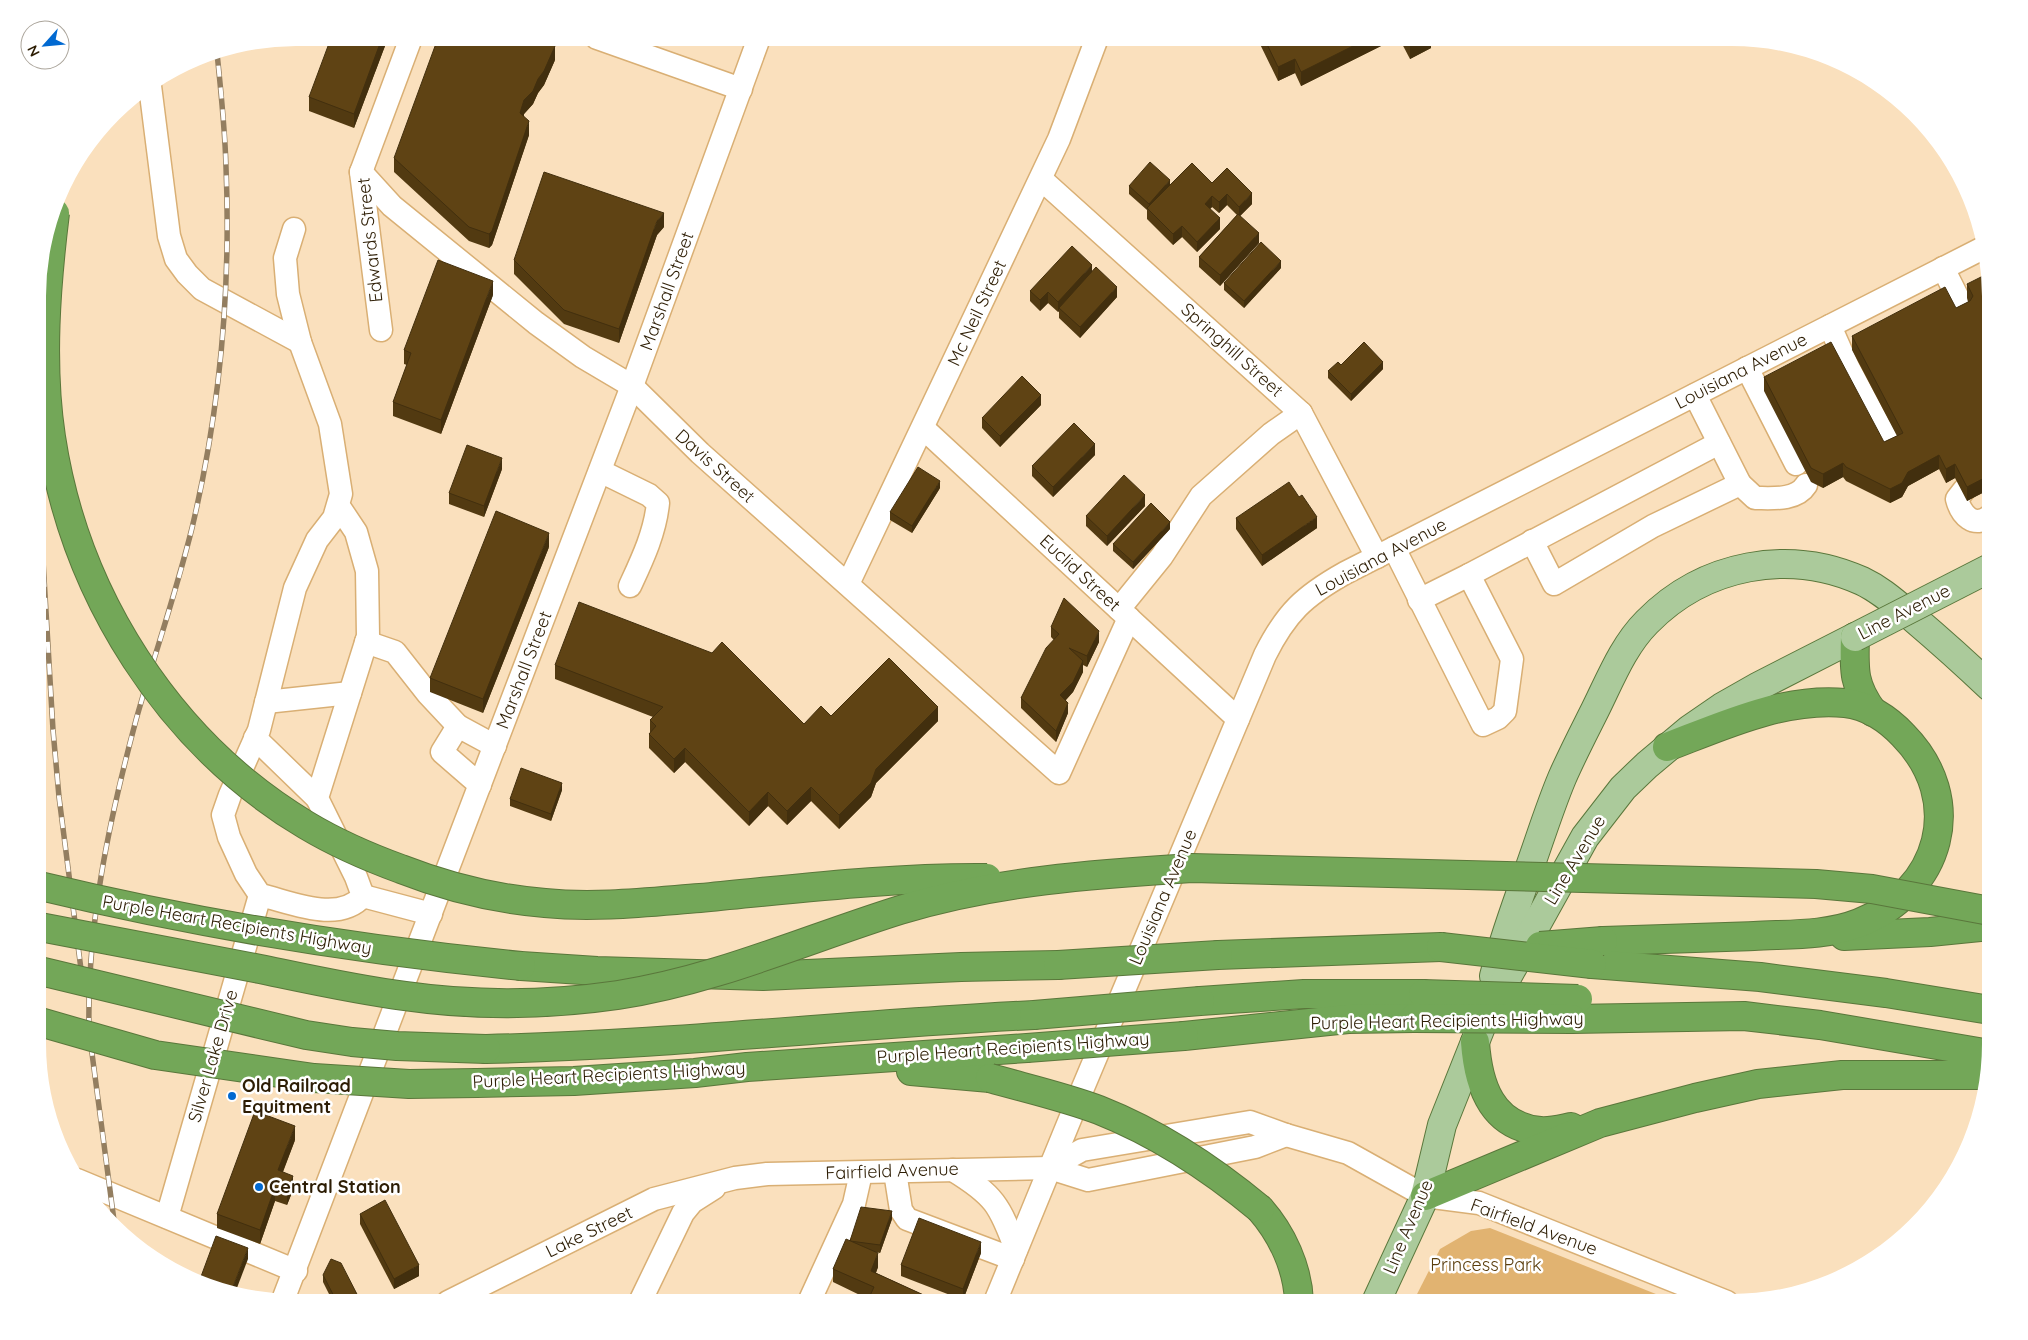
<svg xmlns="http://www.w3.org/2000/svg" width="2028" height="1340" font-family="Quicksand,sans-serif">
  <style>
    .green { fill: #e1b371 }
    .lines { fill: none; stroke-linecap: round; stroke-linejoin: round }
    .minor-casing { stroke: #d9af74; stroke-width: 25 }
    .major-casing { stroke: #5a773b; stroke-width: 30 }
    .highway-casing { stroke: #5a773b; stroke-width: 30 }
    .minor { stroke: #fff; stroke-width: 22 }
    .major { stroke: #abca9b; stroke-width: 28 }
    .highway { stroke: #73a758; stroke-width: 28 }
    .rail-casing { stroke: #937e60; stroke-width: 5.5 }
    .rail { stroke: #fff; stroke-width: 4; stroke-dasharray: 11; stroke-linecap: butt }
    .major-bridge-casing { stroke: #5a773b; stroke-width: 30; stroke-linecap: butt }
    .highway-bridge-casing { stroke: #5a773b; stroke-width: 30; stroke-linecap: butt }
    .major-bridge { stroke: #abca9b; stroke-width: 28 }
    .highway-bridge { stroke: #73a758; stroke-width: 28 }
    .wall { fill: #523a11 }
    .shaded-wall { fill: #422f0e }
    .building { fill: #5f4314; stroke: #422f0e }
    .poi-dot { fill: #0169d1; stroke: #fff; stroke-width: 2 }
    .labels { text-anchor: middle; stroke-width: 5; stroke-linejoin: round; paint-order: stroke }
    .street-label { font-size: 18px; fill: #2d1d04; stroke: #fff }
    .poi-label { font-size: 18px; font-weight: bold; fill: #2d1d04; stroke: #fff; text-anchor: start }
    .park-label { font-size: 18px; fill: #5b3e0d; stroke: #fff }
  </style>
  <rect width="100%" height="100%" fill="#fae0bd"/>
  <path class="green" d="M1490,1228l186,74h-263l27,-53 31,-18z"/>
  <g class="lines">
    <defs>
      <g id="minor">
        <path d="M597,38l144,51"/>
        <path d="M150,86l19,150 7,23 11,15 15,15 98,53"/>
        <path d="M361,172l31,34 144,117 47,34 49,29 68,67 359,320 70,-155"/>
        <path d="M1041,179l260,234 76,144"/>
        <path d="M294,229l-9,29 3,36 12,48 30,82 11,70 -7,24 -17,22 -22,48 -36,142 -29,65 -7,20 6,22 17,37 14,21c31,7 78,29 103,1l-7,-19 -39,-79 51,-162 -1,-65 -11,-39 -18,-27"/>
        <path d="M1943,268l25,50"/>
        <path d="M1830,326l18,41 32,60 7,8 13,2"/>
        <path d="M381,330l-20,-158 50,-134"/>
        <path d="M1747,368l49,96"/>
        <path d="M923,428l315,291"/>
        <path d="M600,471l49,24 9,8c-3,30 -16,57 -28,83"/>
        <path d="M1740,484l15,14c16,0 41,3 51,-13"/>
        <path d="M1964,490l-7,9c4,16 17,30 33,17"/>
        <path d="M1532,541l22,43 99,-58 87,-42 -45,-89"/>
        <path d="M1394,548l89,177 15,-7 7,-7 7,-52 -43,-84 250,-132"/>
        <path d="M848,584l211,-445 38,-101"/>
        <path d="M1419,600l50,-25"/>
        <path d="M1119,609l43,-53 39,-60 70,-62 30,-21"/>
        <path d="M366,642l29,10 33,42 30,32"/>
        <path d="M266,702l84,-9"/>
        <path d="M255,738l62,60"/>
        <path d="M480,785l-38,-33 16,-26 37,20"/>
        <path d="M363,896l68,18"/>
        <path d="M1050,1168l32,-18 168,-28 36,13 62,18 77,43 54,7 248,99"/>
        <path d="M953,1170c41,25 47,35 63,80"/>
        <path d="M895,1172l6,38 6,9 106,40"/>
        <path d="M77,1180l219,91"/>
        <path d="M167,1217l93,-322"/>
        <path d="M283,1300l349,-914 127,-348"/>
        <path d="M448,1302l206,-103 81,-21 32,-4 283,-6 38,12 167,-33 31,-12"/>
        <path d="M640,1302l43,-89 9,-11 22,-14"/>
        <path d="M809,1302l45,-98 7,-31"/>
        <path d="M995,1302l87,-212 183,-435c21,-42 39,-59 80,-82l640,-326"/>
      </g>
      <g id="major">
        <path d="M1494,976c9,-34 21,-68 33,-101 12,-33 22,-66 35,-97 10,-23 22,-46 33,-68 15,-30 28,-64 52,-88 57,-58 142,-74 215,-41 19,9 33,22 49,35 27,23 53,46 79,71"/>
        <path d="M1376,1302l49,-106 17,-71 43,-108 100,-180 38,-49 24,-23 43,-36 32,-22 37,-21 96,-49"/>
      </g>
      <g id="highway">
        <path d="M1855,637c-1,33 -2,48 18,75"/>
        <path d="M1844,936l86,-4 60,-6"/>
        <path d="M1603,941c51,-2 101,-3 151,-5 34,-2 72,0 105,-13 82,-32 108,-123 44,-188 -15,-16 -36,-30 -58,-32 -61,-6 -123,23 -178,44"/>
        <path d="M1218,955l223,-8"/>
        <path d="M1592,964l168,13 126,16 104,17"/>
        <path d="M521,966l76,5 166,5 198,-9 97,-2"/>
        <path d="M1200,1001l104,-7h119"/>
        <path d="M1572,1019l172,-3 76,9 170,29"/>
        <path d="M1184,1036l164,-17 66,-1"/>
        <path d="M1475,1042c3,43 16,84 65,89 10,1 21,-2 31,-4"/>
        <path d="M486,1049c183,-4 366,-25 548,-34"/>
        <path d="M911,1071l79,7"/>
        <path d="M477,1083l97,-2 121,-8 52,-6 280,-19"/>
        <path d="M1425,1196l175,-73 95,-25 63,-14 84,-9h145"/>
        <path d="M1260,1209c22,25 38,59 39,93"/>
      </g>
    </defs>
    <use href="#minor" class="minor-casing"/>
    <use href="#major" class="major-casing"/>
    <use href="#highway" class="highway-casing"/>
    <use href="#minor" class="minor"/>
    <use href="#major" class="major"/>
    <use href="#highway" class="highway"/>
    <defs>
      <g id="rail">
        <path d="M40,510l13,220 6,67 24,188"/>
        <path d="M88,1023l27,205"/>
        <path d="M89,1029c-2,-105 20,-208 47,-309 18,-64 40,-127 56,-192 28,-118 39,-239 34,-361 -1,-38 -5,-76 -9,-114"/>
      </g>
    </defs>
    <use href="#rail" class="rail-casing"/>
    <use href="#rail" class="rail"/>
    <defs>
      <path id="major-bridge" d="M1855,637l135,-69"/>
      <g id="highway-bridge">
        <path d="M55,213c-9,73 -15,151 -4,224 24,158 117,305 255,388 30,18 62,32 95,44 46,18 95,30 144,34 51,5 103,-1 155,-5 95,-9 191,-21 287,-20"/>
        <path d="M40,886c158,38 318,64 481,80"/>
        <path d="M40,927c73,14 147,28 220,42 48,10 97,21 145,27 70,10 144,9 213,-1 98,-15 189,-56 282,-85 95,-29 195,-36 292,-42l624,16 56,5 118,22"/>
        <path d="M1540,946l63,-5"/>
        <path d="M1441,947l151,17"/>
        <path d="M1058,965l160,-10"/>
        <path d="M40,971l266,64 46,7 45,4 89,3"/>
        <path d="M1423,994l155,5"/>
        <path d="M1034,1015l166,-14"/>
        <path d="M1414,1018l158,1"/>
        <path d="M40,1022l115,33 159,23 95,6 68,-1"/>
        <path d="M1027,1048l157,-12"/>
        <path d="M990,1078c35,10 75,19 109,32 58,23 113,59 161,99"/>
      </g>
    </defs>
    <use href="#major-bridge" class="major-bridge-casing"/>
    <use href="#highway-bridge" class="highway-bridge-casing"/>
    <use href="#major-bridge" class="major-bridge"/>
    <use href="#highway-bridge" class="highway-bridge"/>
  </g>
  <g class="wall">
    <path d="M388,38l-34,90 -45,-17v-14z"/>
    <path d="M1257,38h138v1l-94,47 -6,-13 -17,8z"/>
    <path d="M1399,38h32v10l-21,11z"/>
    <path d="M555,60l-11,25 -6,8 -5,11 -9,10v2l5,19 -37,110 -3,3 -20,-7 -75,-69v-14z"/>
    <path d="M1212,183l40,21 -12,12 19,27 -39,43 -21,-19v-10l38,-42 -10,-10 -8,8 -7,-6 -2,2 10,20 -23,23 -15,-15 -9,8 -26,-26v-9l-18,-16v-8z"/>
    <path d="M664,227l-7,8 -38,108 -55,-19 -50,-50v-14z"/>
    <path d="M1281,268l-37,40 -20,-18v-7z"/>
    <path d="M1092,271l25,26 -37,41 -21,-20v-7l-1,1 -10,-9 -8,8 -10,-10v-10z"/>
    <path d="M1990,279v181h-1l1,2v27l-23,12 -12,-23 -9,5 -7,-14 -31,17 -6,11 -12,6 -44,-22 -3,-4 -20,11 -12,-6 -47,-91v-14l120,65 13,-6 -45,-86v-14l104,-28 12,-6 -1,-4v-14z"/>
    <path d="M493,295l-52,139 -48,-18v-14l14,-37 -3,-1v-14z"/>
    <path d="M1341,365l42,4 -32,32 -23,-23v-7z"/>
    <path d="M1041,405l-41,42 -18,-19v-10z"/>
    <path d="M1095,455l-42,42 -21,-21v-10z"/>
    <path d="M502,469l-18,48 -35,-13v-11z"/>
    <path d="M940,488l-28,45 -22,-13v-8z"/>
    <path d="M1145,506l-38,40 -21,-20v-10z"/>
    <path d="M1236,518l81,10 -55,38 -26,-37z"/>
    <path d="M1170,529l-37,40 -20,-18v-7z"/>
    <path d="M549,547l-66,166 -53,-21v-14z"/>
    <path d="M1051,627l48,15 -12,25 -4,-2v7l-10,20 -7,8 2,13 -12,29 -35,-34v-10l33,-58 -3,-3z"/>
    <path d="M555,665l249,59 27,-8 107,5 -62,62 -5,14 -32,32 -28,-28 -24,24 -19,-19 -19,20 -64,-64 -11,11 -25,-25v-14l1,-1v-13l3,-3 -98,-38z"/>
    <path d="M562,790l-11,31 -41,-15v-7z"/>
    <path d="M295,1140l-12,32 10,18 -6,15 -12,-4 -15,43 -43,-16v-14z"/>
    <path d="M360,1214l59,62 -25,13 -34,-65z"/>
    <path d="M892,1219l-12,34 -5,-1 3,15 -2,6 63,29 -71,-3 -35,-17v-13l17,-29z"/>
    <path d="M981,1253l-18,47 -62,-24v-11z"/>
    <path d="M323,1275l38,27h-28l-10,-20z"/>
  </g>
  <g class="shaded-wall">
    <path d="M382,38h6l-34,90v-14z"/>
    <path d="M1369,38h26v1l-94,47v-14z"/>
    <path d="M1424,38h7v10l-21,11v-14z"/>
    <path d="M555,46v14l-11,25 -6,8 -5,11 -9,10 -4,13v-14l4,-13 14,-21z"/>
    <path d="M1295,59v14l-17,8v-14z"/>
    <path d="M529,121v14l-37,110 -3,3v-14z"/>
    <path d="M1170,180v7l-21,22v-5z"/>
    <path d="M1252,193v11l-13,13v-10z"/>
    <path d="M1227,194v11l-8,8v-11z"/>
    <path d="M1212,196v11l-7,7v-10z"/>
    <path d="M664,213v14l-7,8 -38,108v-14l38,-108z"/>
    <path d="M1220,218v11l-23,23v-10z"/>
    <path d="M1182,226v11l-9,8v-11z"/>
    <path d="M1259,233v10l-39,43v-11z"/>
    <path d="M1281,261v7l-37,40v-7z"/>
    <path d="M1092,265v11l-33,32v3l-1,1v-10z"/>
    <path d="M493,281v14l-52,139v-14z"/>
    <path d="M1117,287v10l-37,41v-11z"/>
    <path d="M1048,292v11l-8,8v-11z"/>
    <path d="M1383,362v7l-32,32v-7z"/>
    <path d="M1041,395v10l-41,42v-11z"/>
    <path d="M1095,444v11l-42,42v-10z"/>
    <path d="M1990,446v14l-7,3v-14z"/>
    <path d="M1939,455v14l-31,17 -6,11 -12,6v-14l18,-17z"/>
    <path d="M502,458v11l-18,48v-11z"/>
    <path d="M1843,463v14l-20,11v-14z"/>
    <path d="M1955,464v14l-9,5v-14z"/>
    <path d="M1990,475v14l-23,12v-14z"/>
    <path d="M940,481v7l-28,45v-7z"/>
    <path d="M1145,495v11l-38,40v-10z"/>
    <path d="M1317,517v11l-55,38v-11z"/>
    <path d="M1170,522v7l-37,40v-7z"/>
    <path d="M549,533v14l-66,166v-14z"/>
    <path d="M1099,631v11l-12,25v-11z"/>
    <path d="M1083,661v11l-10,20 -13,14v-11z"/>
    <path d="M1068,703v10l-12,29v-11z"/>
    <path d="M938,707v14l-62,62 -5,14 -32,32v-14l37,-46z"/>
    <path d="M685,748v14l-11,11v-14z"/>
    <path d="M562,783v7l-11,31v-7z"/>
    <path d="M811,787v14l-24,24v-14z"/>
    <path d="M768,792v14l-19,20v-14z"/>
    <path d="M295,1126v14l-17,44v-14z"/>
    <path d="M293,1176v14l-6,15v-14z"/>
    <path d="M275,1187v14l-15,43v-14z"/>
    <path d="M892,1211v8l-12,34v-8z"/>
    <path d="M981,1242v11l-18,47v-11z"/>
    <path d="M248,1248v11l-13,34 -4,-1z"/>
    <path d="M878,1253v14l-7,18v-14z"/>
    <path d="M419,1265v11l-25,13v-10z"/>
  </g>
  <g class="building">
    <path d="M331,38h51l-28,76 -45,-17z"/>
    <path d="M438,38h107l10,8 -11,25 -6,8 -5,12 -9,9 -4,13 9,8 -37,110 -3,3 -20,-7 -75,-69z"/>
    <path d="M1264,38h105l-68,34 -6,-13 -17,8z"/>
    <path d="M1406,38h18l-14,7z"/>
    <path d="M1150,162l20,18 -21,24 -20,-18z"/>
    <path d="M1192,163l20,20 15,-15 25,25 -13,14 -12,-13 -8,8 -7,-6 -7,8 15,14 -23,24 -15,-16 -9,8 -26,-26z"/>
    <path d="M544,172l120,41 -7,8 -38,108 -55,-19 -50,-50z"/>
    <path d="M1238,214l21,19 -39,42 -21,-18z"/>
    <path d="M1261,242l20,19 -37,40 -20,-18z"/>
    <path d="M1072,246l20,19 -34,37 -10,-10 -8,8 -10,-9z"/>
    <path d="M438,260l55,21 -52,139 -48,-18 18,-49 -7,-3z"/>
    <path d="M1096,267l21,20 -37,40 -21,-19z"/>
    <path d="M1989,273l1,6v167l-7,3 7,13v13l-23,12 -12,-23 -9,5 -7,-14 -31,17 -6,11 -12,6 -44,-22 -3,-4 -20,11 -12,-6 -47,-91 67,-35 53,100 19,-9 -51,-97 93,-49 11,21 14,-7 3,-5 -6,-12z"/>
    <path d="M1364,342l19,20 -32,32 -23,-23 10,-9 3,3z"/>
    <path d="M1022,376l19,19 -41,41 -18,-18z"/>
    <path d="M1074,423l21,21 -42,43 -21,-21z"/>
    <path d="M467,445l35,13 -18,48 -35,-13z"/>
    <path d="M918,467l22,14 -28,45 -22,-14z"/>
    <path d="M1124,475l21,20 -38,41 -21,-20z"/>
    <path d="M1289,482l10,15 3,-2 15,22 -55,38 -26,-37z"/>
    <path d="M1151,503l19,19 -37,40 -20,-18z"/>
    <path d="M496,511l53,22 -66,166 -53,-21z"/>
    <path d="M1064,598l35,33 -12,25 -18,-8 14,13 -10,21 -13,13 8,8 -12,28 -35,-33 25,-50 13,-14 -8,-7z"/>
    <path d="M579,602l133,51 10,-11 82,82 17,-18 10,10 58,-58 49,49 -62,62 -5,14 -32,32 -28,-28 -24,24 -19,-19 -19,20 -64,-64 -11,11 -25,-25 7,-8 -6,-6 13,-13 -108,-42z"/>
    <path d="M521,768l41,15 -11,31 -41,-15z"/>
    <path d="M255,1111l40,15 -17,44 15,6 -6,15 -12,-4 -15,43 -43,-16z"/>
    <path d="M385,1200l34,65 -25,14 -34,-65z"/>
    <path d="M861,1207l31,4 -12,34 -30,-4z"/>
    <path d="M919,1218l62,24 -18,47 -62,-24z"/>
    <path d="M216,1236l32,12 -17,44 -18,-3 -14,-7z"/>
    <path d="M846,1239l32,14 -7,18 68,31h-72l7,-15 -41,-18z"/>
    <path d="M331,1259l10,4 20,39h-24l-14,-27z"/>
  </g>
  <g class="poi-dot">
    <circle cx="232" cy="1096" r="5"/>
    <circle cx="259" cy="1187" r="5"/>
  </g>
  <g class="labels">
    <g class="street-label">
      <text transform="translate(370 240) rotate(-96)" y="6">Edwards Street</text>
      <text transform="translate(667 291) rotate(-70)" y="6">Marshall Street</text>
      <text transform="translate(977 313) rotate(-65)" y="6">Mc Neil Street</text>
      <text transform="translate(1232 350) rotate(42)" y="6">Springhill Street</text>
      <text transform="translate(1741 371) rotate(-27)" y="6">Louisiana Avenue</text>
      <text transform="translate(715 466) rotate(42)" y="6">Davis Street</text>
      <text transform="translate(1381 557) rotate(-28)" y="6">Louisiana Avenue</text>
      <text transform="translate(1080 573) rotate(43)" y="6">Euclid Street</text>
      <text transform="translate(1904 612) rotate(-27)" y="6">Line Avenue</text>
      <text transform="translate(524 670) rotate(-69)" y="6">Marshall Street</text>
      <text transform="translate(1575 860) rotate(-59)" y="6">Line Avenue</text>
      <text transform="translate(1163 897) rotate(-67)" y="6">Louisiana Avenue</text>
      <text transform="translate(237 925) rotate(10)" y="6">Purple Heart Recipients Highway</text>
      <text transform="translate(1447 1021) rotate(-1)" y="6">Purple Heart Recipients Highway</text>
      <text transform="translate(1013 1048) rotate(-4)" y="6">Purple Heart Recipients Highway</text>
      <text transform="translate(213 1056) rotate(-74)" y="6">Silver Lake Drive</text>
      <text transform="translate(609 1075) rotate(-3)" y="6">Purple Heart Recipients Highway</text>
      <text transform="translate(892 1171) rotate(-2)" y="6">Fairfield Avenue</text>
      <text transform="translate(1408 1227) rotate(-67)" y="6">Line Avenue</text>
      <text transform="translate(1534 1227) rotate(20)" y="6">Fairfield Avenue</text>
      <text transform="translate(589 1232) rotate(-26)" y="6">Lake Street</text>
    </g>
    <g class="poi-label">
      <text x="242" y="1092">Old Railroad<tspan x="242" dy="21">Equitment</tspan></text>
      <text x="269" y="1193">Central Station</text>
    </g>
    <g class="park-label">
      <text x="1486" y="1271">Princess Park</text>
    </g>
  </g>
  <path d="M0 0H2028V1340H0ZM296 46H1732A250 250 0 0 1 1982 296V1044A250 250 0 0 1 1732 1294H296A250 250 0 0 1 46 1044V296A250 250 0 0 1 296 46Z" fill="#fff" fill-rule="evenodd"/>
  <g transform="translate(45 45) rotate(243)"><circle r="24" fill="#ffffff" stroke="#aba59b"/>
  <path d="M0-4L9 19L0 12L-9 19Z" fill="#0169d1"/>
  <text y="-8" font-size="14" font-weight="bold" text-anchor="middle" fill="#2d1d04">N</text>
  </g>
</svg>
